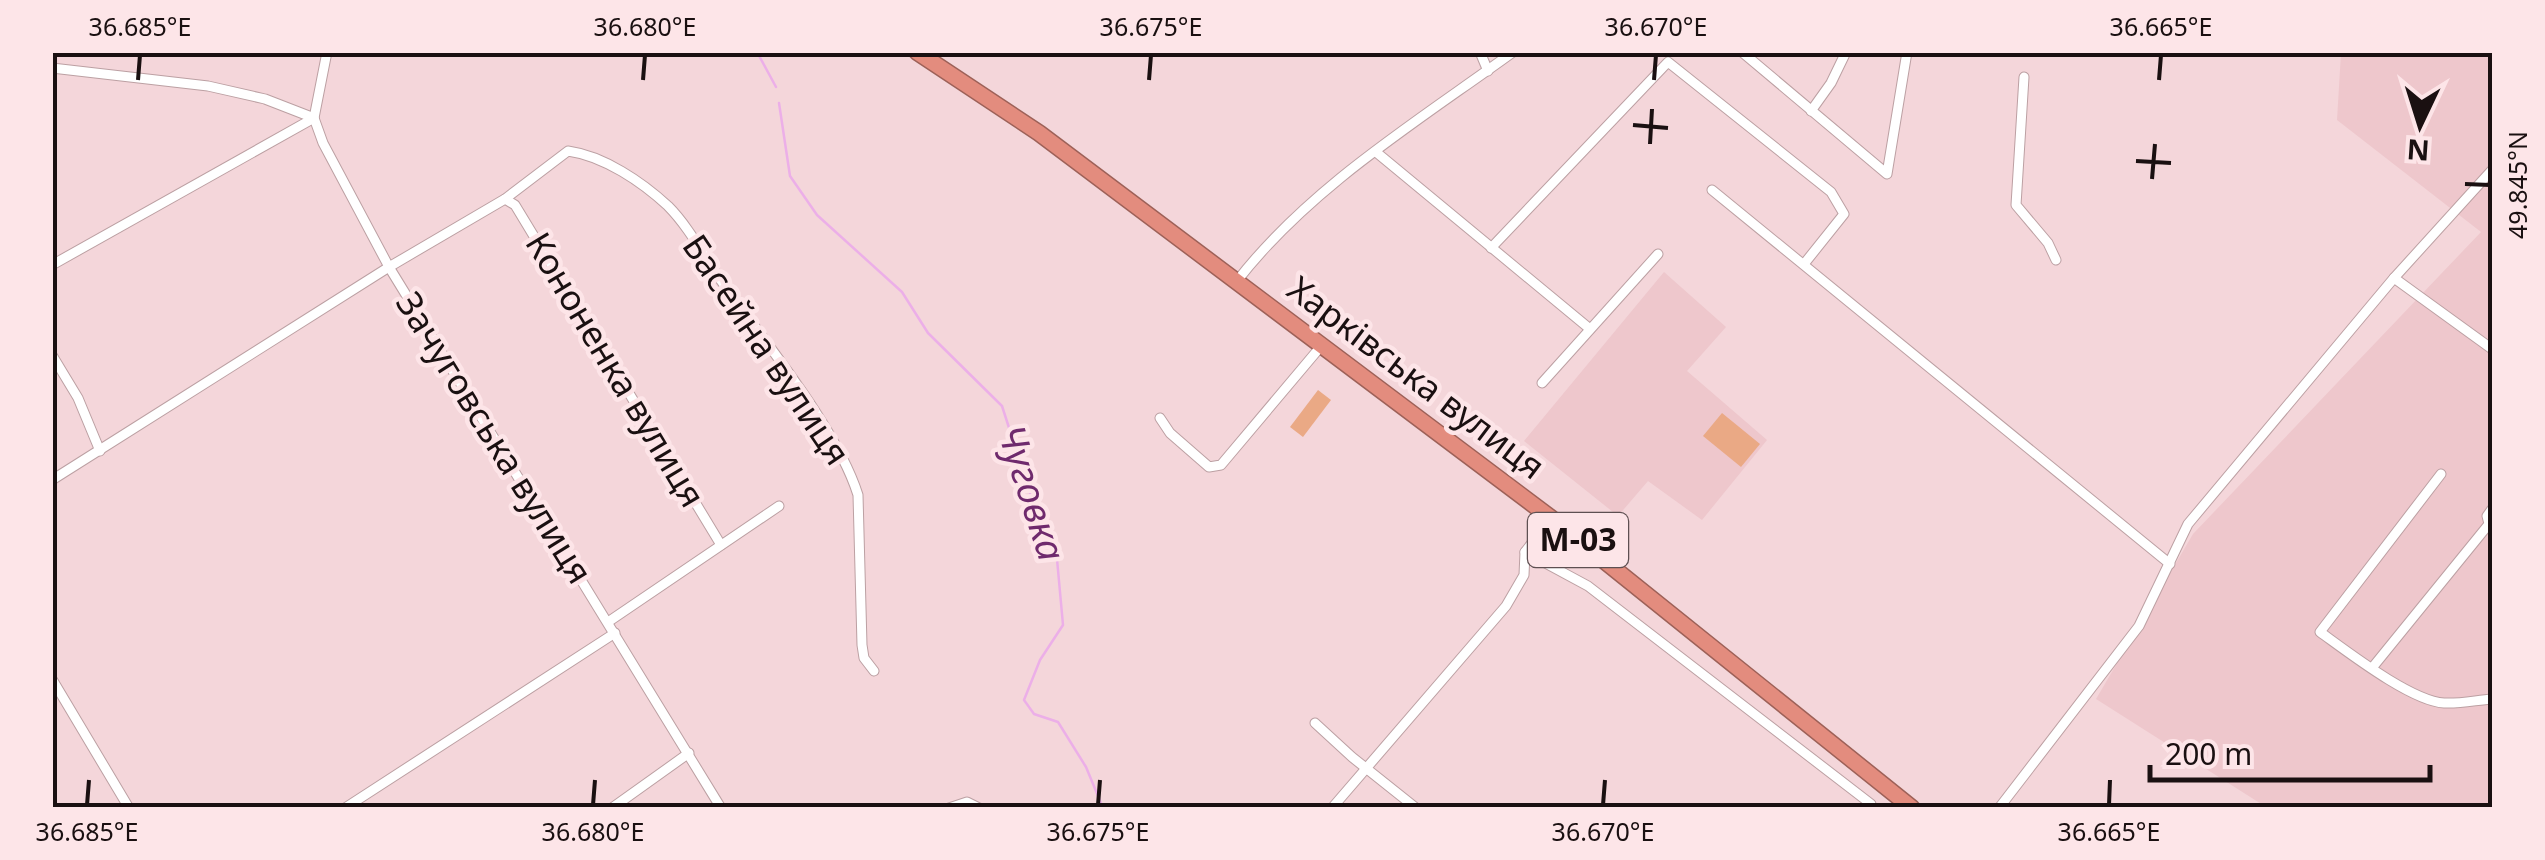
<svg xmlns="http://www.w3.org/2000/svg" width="2545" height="860" font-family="'Noto Sans',sans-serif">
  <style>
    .built { fill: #eec7cc }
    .green { fill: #eaa985 }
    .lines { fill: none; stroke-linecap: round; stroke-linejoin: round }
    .stream { stroke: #ecafe8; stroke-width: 2.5 }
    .street-casing { stroke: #bca0a3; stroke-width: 11 }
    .highway-casing { stroke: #9d6158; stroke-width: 18 }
    .street { stroke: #fff; stroke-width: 9 }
    .highway { stroke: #e38c7e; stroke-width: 15 }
    .ticks { fill: none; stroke: #1a1011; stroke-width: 4 }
    .labels { text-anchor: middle; stroke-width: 9; stroke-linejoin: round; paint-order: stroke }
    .shield { fill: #fde5e8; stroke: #5e5052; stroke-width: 2.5 }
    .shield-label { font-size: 32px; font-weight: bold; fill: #1a1011 }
    .street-label { font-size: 35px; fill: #1a1011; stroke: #fde5e8 }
    .water-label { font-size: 38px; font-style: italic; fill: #6f2a6d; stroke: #fde5e8 }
    .neatline { fill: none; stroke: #1a1011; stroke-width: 4 }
    .ticks-label { font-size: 25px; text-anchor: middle; fill: #1a1011 }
  </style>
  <rect width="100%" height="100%" fill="#f4d6da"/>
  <g class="built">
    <path d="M2341,53h151v754h-226l-170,-108 97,-165 288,-302 -144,-112z"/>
    <path d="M1664,272l62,55 -39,44 80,69 -65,80 -54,-39 -30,35 -94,-75z"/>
  </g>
  <g class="green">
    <path d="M1318,390l13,10 -28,37 -13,-10z"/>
    <path d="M1722,413l38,31 -19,23 -38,-31z"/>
  </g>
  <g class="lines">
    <g class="stream">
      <path d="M757,52l19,35"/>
      <path d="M779,103l11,73 27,39 85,77 26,41 74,73 41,127 14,26 6,66 -23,35 -16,40 10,14 24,8 28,45 17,41"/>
    </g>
    <defs>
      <g id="street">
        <path d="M327,52l-13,66 9,25 66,124 332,541"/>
        <path d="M1480,52l8,19"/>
        <path d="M1742,52l145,122 20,-122"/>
        <path d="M52,68l156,18 57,13 49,19"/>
        <path d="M2024,77l-8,128 32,38 8,17"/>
        <path d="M1811,111l20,-28 15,-31"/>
        <path d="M1376,152l214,177"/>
        <path d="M1712,190l458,374"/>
        <path d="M505,199l10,6 206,340"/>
        <path d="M1491,248l177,-186 163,130 13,22 -40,50"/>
        <path d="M52,265l262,-147"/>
        <path d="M2394,278l98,71"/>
        <path d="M1237,281c73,-94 181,-160 276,-229"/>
        <path d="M52,355l26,43 22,53"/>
        <path d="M1542,383l116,-129"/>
        <path d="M1160,418l10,15 39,34 12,-2 101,-120"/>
        <path d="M2441,474l-121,158c28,20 91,69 124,71 16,1 33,-3 48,-4"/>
        <path d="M52,480l337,-213 116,-68 63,-48c36,5 74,31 100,55 21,21 37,52 54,76 41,58 115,146 136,213l4,150 2,13 10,13"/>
        <path d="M1525,552l63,34 283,218"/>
        <path d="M608,622l171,-116"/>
        <path d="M2372,668l117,-144 -2,-8 5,-7"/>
        <path d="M52,679l77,129"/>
        <path d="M1315,723l37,34 64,51"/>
        <path d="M345,808l270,-175"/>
        <path d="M612,808l77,-55"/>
        <path d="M949,808l18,-6 12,6"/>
        <path d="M1332,808l174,-202 18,-31 1,-23 26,-34"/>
        <path d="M1999,808l140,-182 49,-102 206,-246 98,-108"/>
      </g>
      <path id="highway" d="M917,52l122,81 512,385 361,290"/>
    </defs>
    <use href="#street" class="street-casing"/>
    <use href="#highway" class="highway-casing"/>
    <use href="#street" class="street"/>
    <use href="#highway" class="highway"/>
  </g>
  <path class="ticks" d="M138,80l2,-25M643,80l2,-25M1149,80l2,-25M1654,80l2,-25M2159,80l2,-25M1633,125l35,3M1650,144l2,-35M2136,161l35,2M2152,179l3,-35M2465,184l25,1M87,805l2,-25M593,805l2,-25M1098,805l2,-25M1603,805l2,-25M2109,805l1,-25"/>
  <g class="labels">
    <rect class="shield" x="1528" y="513" width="100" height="54" rx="8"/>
    <g class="shield-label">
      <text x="1578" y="551">М-03</text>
    </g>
    <g class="street-label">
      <text transform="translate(766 350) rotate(56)" y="12">Басейна вулиця</text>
      <text transform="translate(615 370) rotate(59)" y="12">Кононенка вулиця</text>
      <text transform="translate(1416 378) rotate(37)" y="12">Харківська вулиця</text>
      <text transform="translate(494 438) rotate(58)" y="12">Зачуговська вулиця</text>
    </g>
    <g class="water-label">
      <text transform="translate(1031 493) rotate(72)" y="13">Чуговка</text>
    </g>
  </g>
  <rect width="2545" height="860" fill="none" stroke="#fde5e8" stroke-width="110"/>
  <g transform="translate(2420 125) rotate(184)" stroke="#fde5e8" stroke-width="8" paint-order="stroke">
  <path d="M0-8L18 38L0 25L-18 38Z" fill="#1a1011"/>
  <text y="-15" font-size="28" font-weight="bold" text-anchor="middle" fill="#1a1011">N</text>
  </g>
  <path d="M2150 765v15h280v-15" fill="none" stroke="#1a1011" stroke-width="5"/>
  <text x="2165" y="765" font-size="30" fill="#1a1011" stroke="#fde5e8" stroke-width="8" paint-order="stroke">200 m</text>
  <rect x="55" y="55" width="2435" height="750" class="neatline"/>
  <g class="ticks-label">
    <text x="140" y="36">36.685°E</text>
    <text x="645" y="36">36.680°E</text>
    <text x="1151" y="36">36.675°E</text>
    <text x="1656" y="36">36.670°E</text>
    <text x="2161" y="36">36.665°E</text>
    <text transform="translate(2518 185) rotate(-90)" y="9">49.845°N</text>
    <text x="87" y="841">36.685°E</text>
    <text x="593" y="841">36.680°E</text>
    <text x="1098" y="841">36.675°E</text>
    <text x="1603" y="841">36.670°E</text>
    <text x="2109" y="841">36.665°E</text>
  </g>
</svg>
